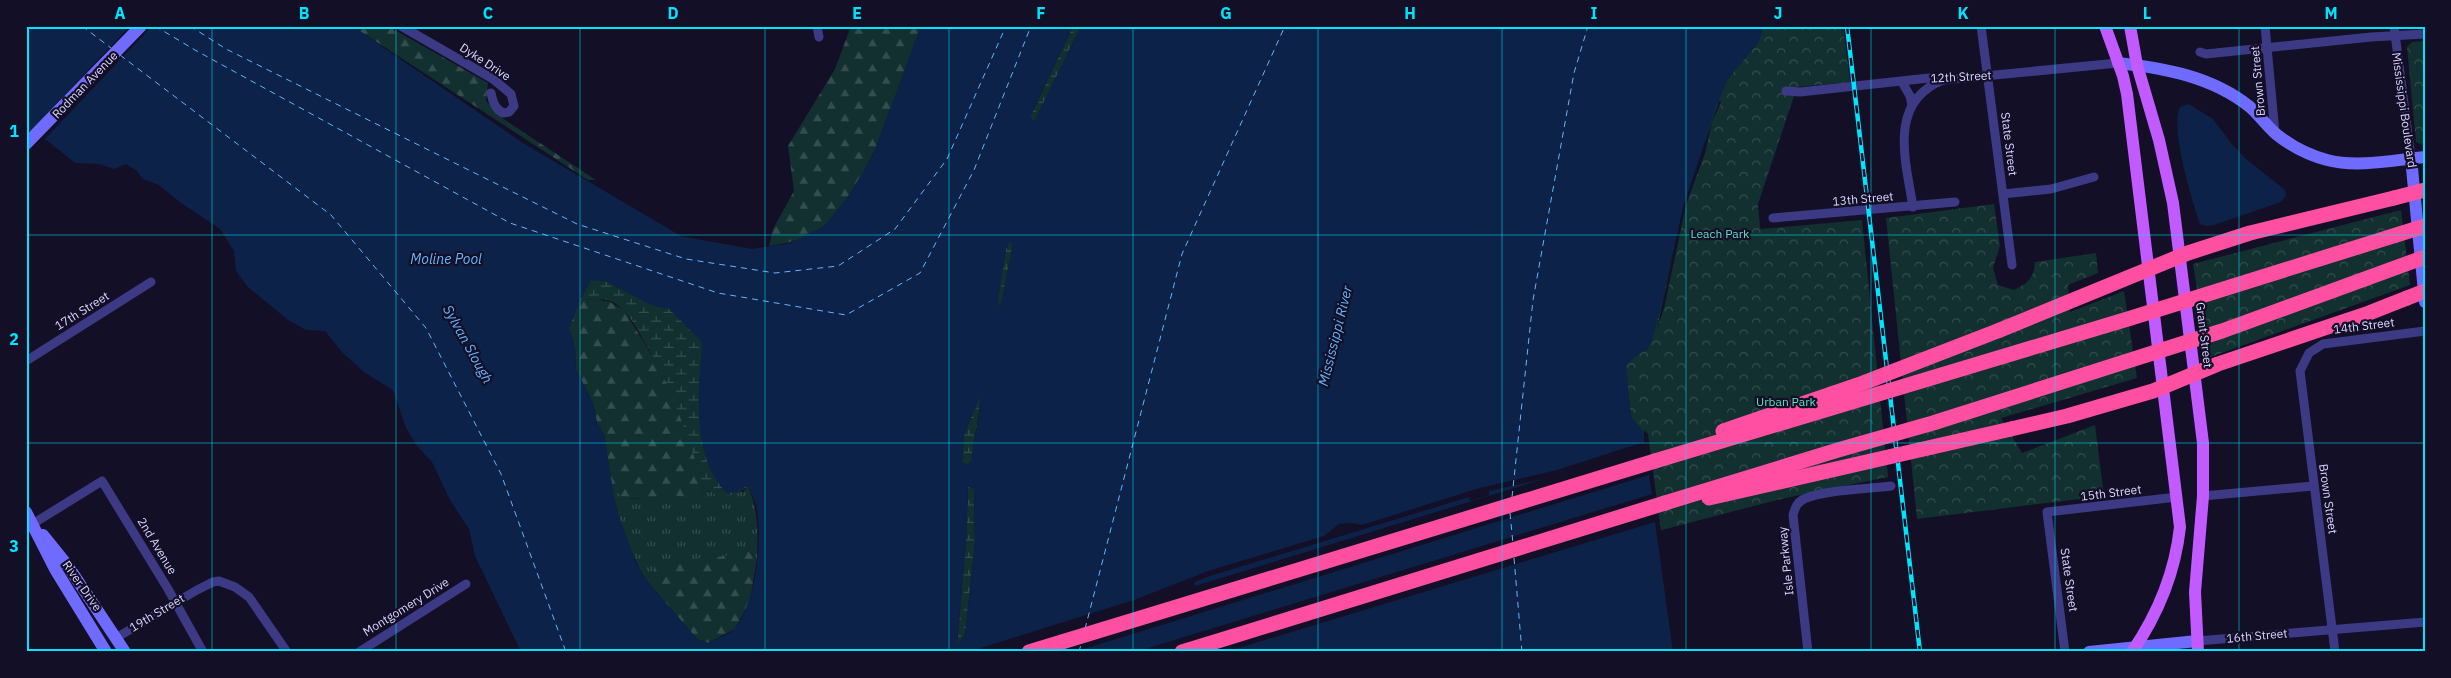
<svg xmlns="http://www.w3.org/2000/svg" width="2451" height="678" font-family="'IBM Plex Sans',sans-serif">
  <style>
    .grass { fill: url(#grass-tufts) }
    .forest { fill: url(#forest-firs) }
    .wetland { fill: url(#wetland-marsh) }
    .park { fill: url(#park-crowns) }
    .water { fill: #0c2248; fill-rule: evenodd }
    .pier { fill: #130f26; fill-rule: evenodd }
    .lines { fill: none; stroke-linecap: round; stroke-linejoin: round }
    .ferry { stroke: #62b6ff; stroke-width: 1; stroke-dasharray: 6 5; stroke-linecap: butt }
    .street { stroke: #3d3a85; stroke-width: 9 }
    .secondary { stroke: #6f6bff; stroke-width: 12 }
    .primary { stroke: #c25bff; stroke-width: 12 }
    .highway { stroke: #ff4fa3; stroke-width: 15 }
    .rail-casing { stroke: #00e5ff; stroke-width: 4.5 }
    .rail { stroke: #130f26; stroke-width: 2.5; stroke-dasharray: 8; stroke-linecap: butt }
    .highway-bridge { stroke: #ff4fa3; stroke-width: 15 }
    .grid { fill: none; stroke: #00e5ff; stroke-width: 1; stroke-opacity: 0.55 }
    .labels { text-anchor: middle; stroke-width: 4.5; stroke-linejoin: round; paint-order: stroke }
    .street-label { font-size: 12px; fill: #d9d4ff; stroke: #130f26 }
    .park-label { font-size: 12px; fill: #5fe0c0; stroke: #130f26 }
    .water-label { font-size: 14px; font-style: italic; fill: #62b6ff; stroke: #130f26 }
    .neatline { fill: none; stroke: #00e5ff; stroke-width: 2 }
    .grid-label { font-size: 16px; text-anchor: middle; font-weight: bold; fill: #00e5ff }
  </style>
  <defs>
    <pattern id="grass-tufts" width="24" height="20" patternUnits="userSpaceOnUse" patternTransform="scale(1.25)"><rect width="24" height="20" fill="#12302f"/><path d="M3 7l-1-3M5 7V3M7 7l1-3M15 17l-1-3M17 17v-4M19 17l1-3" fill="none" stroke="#344d4e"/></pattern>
    <pattern id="forest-firs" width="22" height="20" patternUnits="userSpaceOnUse" patternTransform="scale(1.25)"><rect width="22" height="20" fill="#12302f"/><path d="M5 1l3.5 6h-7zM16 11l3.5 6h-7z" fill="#344d4e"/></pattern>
    <pattern id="wetland-marsh" width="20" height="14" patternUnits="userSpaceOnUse" patternTransform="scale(1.25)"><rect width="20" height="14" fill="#12302f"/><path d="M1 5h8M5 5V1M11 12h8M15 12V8" fill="none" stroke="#344d4e"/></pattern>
    <pattern id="park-crowns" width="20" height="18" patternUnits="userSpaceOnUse" patternTransform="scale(1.25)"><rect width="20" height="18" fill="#12302f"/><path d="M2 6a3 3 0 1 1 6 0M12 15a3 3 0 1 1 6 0" fill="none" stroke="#344d4e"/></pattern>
  </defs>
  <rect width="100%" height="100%" fill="#130f26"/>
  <path class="grass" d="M748,485c11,29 10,43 9,74l-7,-7c-11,0 -17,4 -27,6 -26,7 -60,-7 -77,22 -16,-27 -28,-60 -34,-91 26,19 29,5 54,6 13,0 22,1 36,-2l2,-5 5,4h34z"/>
  <g class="forest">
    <path d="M352,26h36l100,57 -2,18 16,17 94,62h-8z"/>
    <path d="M851,26h70c-23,63 -47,153 -96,199 -12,12 -40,19 -56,21l4,-17 21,-38 -6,-45 47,-77z"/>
    <path d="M597,299l13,3 14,8 40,65 20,46 20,67 -2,5 -7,4 -31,-2 -19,4 -20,-1 -13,-9 -8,-54 -7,-12 -4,-20 -17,-33 -1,-22 -6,-20 11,-28z"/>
    <path d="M736,552h14l7,7 -7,42 -15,28 -27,14 -11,-4 -51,-59c19,-32 59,-14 90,-28z"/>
  </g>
  <g class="wetland">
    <path d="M1073,26h8l-47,97 -4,-6z"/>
    <path d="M1010,240l3,5 -12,60 -5,1 10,-57z"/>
    <path d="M586,272l124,42 38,171c-10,13 -30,14 -44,3 -16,-53 -32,-99 -60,-147 -8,-14 -18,-34 -34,-40 -10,-3 -21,-1 -30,-1l-11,28 6,20 -10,-14z"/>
    <path d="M980,394c1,23 -7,43 -8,66l-4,5 -6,-2 2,-28z"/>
    <path d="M968,486l6,3 1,54 -10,92 -8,10 9,-105z"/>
  </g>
  <g class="park">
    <path d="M1764,26h79l7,56 -53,5 -39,117 2,23 1,2 101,-9 26,257 -107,22 -123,32 -13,-96 -14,-18 -6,-51 9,-9 13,-8c29,-86 40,-179 77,-263 5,-11 15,-20 22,-30 7,-9 12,-20 18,-30z"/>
    <path d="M2425,41v105l-9,-4 -9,-95 5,-5z"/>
    <path d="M1994,204l6,42 -7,22 5,17 16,5c14,-7 20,-12 21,-28l61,-9 2,20 -30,12 2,27 54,-21 13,87 -136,40 21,35 73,-28 9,71 -187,23 -31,-301z"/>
    <path d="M2401,210l9,75 -202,73 -15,-94z"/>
  </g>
  <g class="water">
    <path d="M26,26h326l171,117 158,93 71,13 38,-6 34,-17 23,-28 25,-41 49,-131h152l-43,91 4,5 47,-96h683l-6,17 -31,37 -17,42 -7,30 -19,52 -23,103 -10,36 -4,6 -13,8 -8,9 5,51 14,18 29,217h-1153l-46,-96 -6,-27 -19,-29 -18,-38 -15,-16 -11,-18 -13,-38 -29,-18 -21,-19 -18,-22 -19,-1 -18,-10 -40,-33 -12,-16 -2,-20 -14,-22 -39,-26 -22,-18 -16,-6 -6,-8 -11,-7 -12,5 -15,-5 -24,-1 -26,-21 -23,-14zM1010,241l3,4 -12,59 -4,2 9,-57zM591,280l16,2 44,23 18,4 33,33c-3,47 -12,115 25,151l10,-1 11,-7c3,9 8,17 9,26 5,32 -1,91 -22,117 -6,7 -19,11 -27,15l-11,-4 -51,-59 -11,-19 -19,-53 -12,-73 -7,-12 -4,-20 -17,-33 -1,-22 -6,-20 11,-28zM980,396c1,22 -7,42 -8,64l-4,5 -6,-2 2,-28zM968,487l6,2 1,54 -10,92 -8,9 9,-104z"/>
    <path d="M2189,104l24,15 18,24 14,15 40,32 1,6 -5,6 -67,23 -8,1 -6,-2c-8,-25 -30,-94 -20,-117z"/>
  </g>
  <g class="pier">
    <path d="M130,26h22l-109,115 -14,-8z"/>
    <path d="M1719,101l2,1 -9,20 -7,31 -19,52 -22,103 -7,21 27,-125z"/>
    <path d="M1644,430l4,4 29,218h-4l-18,-130 -430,130h-90l517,-158 -3,-19 -575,177h-106l166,-52 74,-29 116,-35 15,-12 13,-1 10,2 114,-36 81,-19 87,-28zM1547,478l-352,108 -1,-4 16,-6 259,-79 1,4 19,-6v-4z"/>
  </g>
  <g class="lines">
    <g class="ferry">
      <path d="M82,26l29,22"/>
      <path d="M155,26l40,24 315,173 208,70 128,22 74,-42 54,-103 57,-144"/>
      <path d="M190,26l36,23 351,175 109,35 89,14 63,-7 57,-37 52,-70 59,-133"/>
      <path d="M120,55l211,160 95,113 75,146 65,178"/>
      <path d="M1512,497l21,-197 41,-227 14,-47"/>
      <path d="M1510,513l3,31"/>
      <path d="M1514,558l8,94"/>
      <path d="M1085,629l97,-375 103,-228"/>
      <path d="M1079,652l2,-8"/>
    </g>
    <g class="street">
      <path d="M401,26l92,53 18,15 3,12 -5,6 -6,1c-8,-4 -10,-11 -12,-20"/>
      <path d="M817,26l2,11"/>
      <path d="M1981,26l31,239"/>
      <path d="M2265,26l10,107"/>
      <path d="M2394,26l17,132"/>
      <path d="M2200,52l6,2 165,-17 54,-3"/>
      <path d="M1902,82l8,14 2,9"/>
      <path d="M1786,91l14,1 129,-14 14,2 175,-17"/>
      <path d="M2003,194l48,-5 43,-12"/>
      <path d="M1913,207c-7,-45 -26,-105 30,-127"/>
      <path d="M1773,218l182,-16"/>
      <path d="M26,361l125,-79"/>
      <path d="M2203,496l110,-10"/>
      <path d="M26,528l76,-47 66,108 35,63"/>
      <path d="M116,638l81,-48 16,-8 6,-1 16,6 14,10 38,55"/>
      <path d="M2197,641l228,-19"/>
      <path d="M359,652l107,-68"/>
      <path d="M1808,652l-15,-137c2,-7 4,-13 11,-16 18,-9 65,-10 87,-13"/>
      <path d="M2065,652l-18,-140 130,-15"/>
      <path d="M2335,652l-35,-281 9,-18 14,-9 102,-13"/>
    </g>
    <g class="secondary">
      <path d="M2118,63c47,5 95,14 132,44 9,8 17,19 26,27 15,12 32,21 51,26 31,8 66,0 98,-3"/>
      <path d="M26,144l115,-118"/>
      <path d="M2411,158l14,144"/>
      <path d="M26,512l29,57 51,83"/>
      <path d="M43,535l25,31 57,86"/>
      <path d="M2089,652l108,-11"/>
    </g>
    <g class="primary">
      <path d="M2105,26l18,50 4,18 53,433c-5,46 -22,87 -48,125"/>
      <path d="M2130,26l7,39 22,75 14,63 30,240v53l-8,96 3,60"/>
    </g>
    <g class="highway">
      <path d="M2000,330l188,-77 62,-20 144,-35"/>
      <path d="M2011,429l56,-13 86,-25 65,-27 151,-51 38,-15"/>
      <path d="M1029,652l626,-191"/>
      <path d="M1182,652l483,-149"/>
    </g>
    <defs>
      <path id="rail" d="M1847,26l73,626"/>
    </defs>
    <use href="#rail" class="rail-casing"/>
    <use href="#rail" class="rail"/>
    <g class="highway-bridge">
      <path d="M2394,198l31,-8"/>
      <path d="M2407,298l18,-7"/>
      <path d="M1723,431l140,-48 137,-53"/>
      <path d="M1655,461l476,-143 294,-92"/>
      <path d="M1709,498l302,-69"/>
      <path d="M1665,503l173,-53 95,-27 289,-92 203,-74"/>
    </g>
  </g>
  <path class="grid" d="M212,26v626M396,26v626M580,26v626M765,26v626M949,26v626M1133,26v626M1318,26v626M1502,26v626M1686,26v626M1871,26v626M2055,26v626M2239,26v626M26,235h2399M26,443h2399"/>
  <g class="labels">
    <g class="street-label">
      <text transform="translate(485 62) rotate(33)" y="4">Dyke Drive</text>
      <text transform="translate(1961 77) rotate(-3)" y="4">12th Street</text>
      <text transform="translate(2258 81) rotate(-95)" y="4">Brown Street</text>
      <text transform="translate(85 85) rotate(-46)" y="4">Rodman Avenue</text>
      <text transform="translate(2404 110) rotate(82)" y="4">Mississippi Boulevard</text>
      <text transform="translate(2009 144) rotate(83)" y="4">State Street</text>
      <text transform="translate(1863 199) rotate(-5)" y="4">13th Street</text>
      <text transform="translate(82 311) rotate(-32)" y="4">17th Street</text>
      <text transform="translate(2364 326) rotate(-7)" y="4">14th Street</text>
      <text transform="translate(2204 335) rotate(83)" y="4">Grant Street</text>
      <text transform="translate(2111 493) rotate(-7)" y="4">15th Street</text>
      <text transform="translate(2328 499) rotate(82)" y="4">Brown Street</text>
      <text transform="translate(157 546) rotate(59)" y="4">2nd Avenue</text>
      <text transform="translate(1786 561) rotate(-96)" y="4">Isle Parkway</text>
      <text transform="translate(2069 580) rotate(82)" y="4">State Street</text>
      <text transform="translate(82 586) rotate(55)" y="4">River Drive</text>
      <text transform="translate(406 607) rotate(-32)" y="4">Montgomery Drive</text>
      <text transform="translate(157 613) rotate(-31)" y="4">19th Street</text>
      <text transform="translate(2257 636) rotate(-5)" y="4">16th Street</text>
    </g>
    <g class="park-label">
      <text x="1720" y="238">Leach Park</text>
      <text x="1786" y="406">Urban Park</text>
    </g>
    <g class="water-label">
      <text x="446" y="264">Moline Pool</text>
      <text transform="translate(1335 336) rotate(-76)" y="5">Mississippi River</text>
      <text transform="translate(468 344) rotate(61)" y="5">Sylvan Slough</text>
    </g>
  </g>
  <rect width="2451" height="678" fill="none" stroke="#130f26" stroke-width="55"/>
  <rect x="28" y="28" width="2396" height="622" class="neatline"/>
  <g class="grid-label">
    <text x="120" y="19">A</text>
    <text x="304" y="19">B</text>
    <text x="488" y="19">C</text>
    <text x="673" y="19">D</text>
    <text x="857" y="19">E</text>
    <text x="1041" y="19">F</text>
    <text x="1226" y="19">G</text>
    <text x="1410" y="19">H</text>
    <text x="1594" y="19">I</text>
    <text x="1778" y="19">J</text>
    <text x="1963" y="19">K</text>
    <text x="2147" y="19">L</text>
    <text x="2331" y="19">M</text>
    <text x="14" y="137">1</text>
    <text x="14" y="345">2</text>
    <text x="14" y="552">3</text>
  </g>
</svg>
